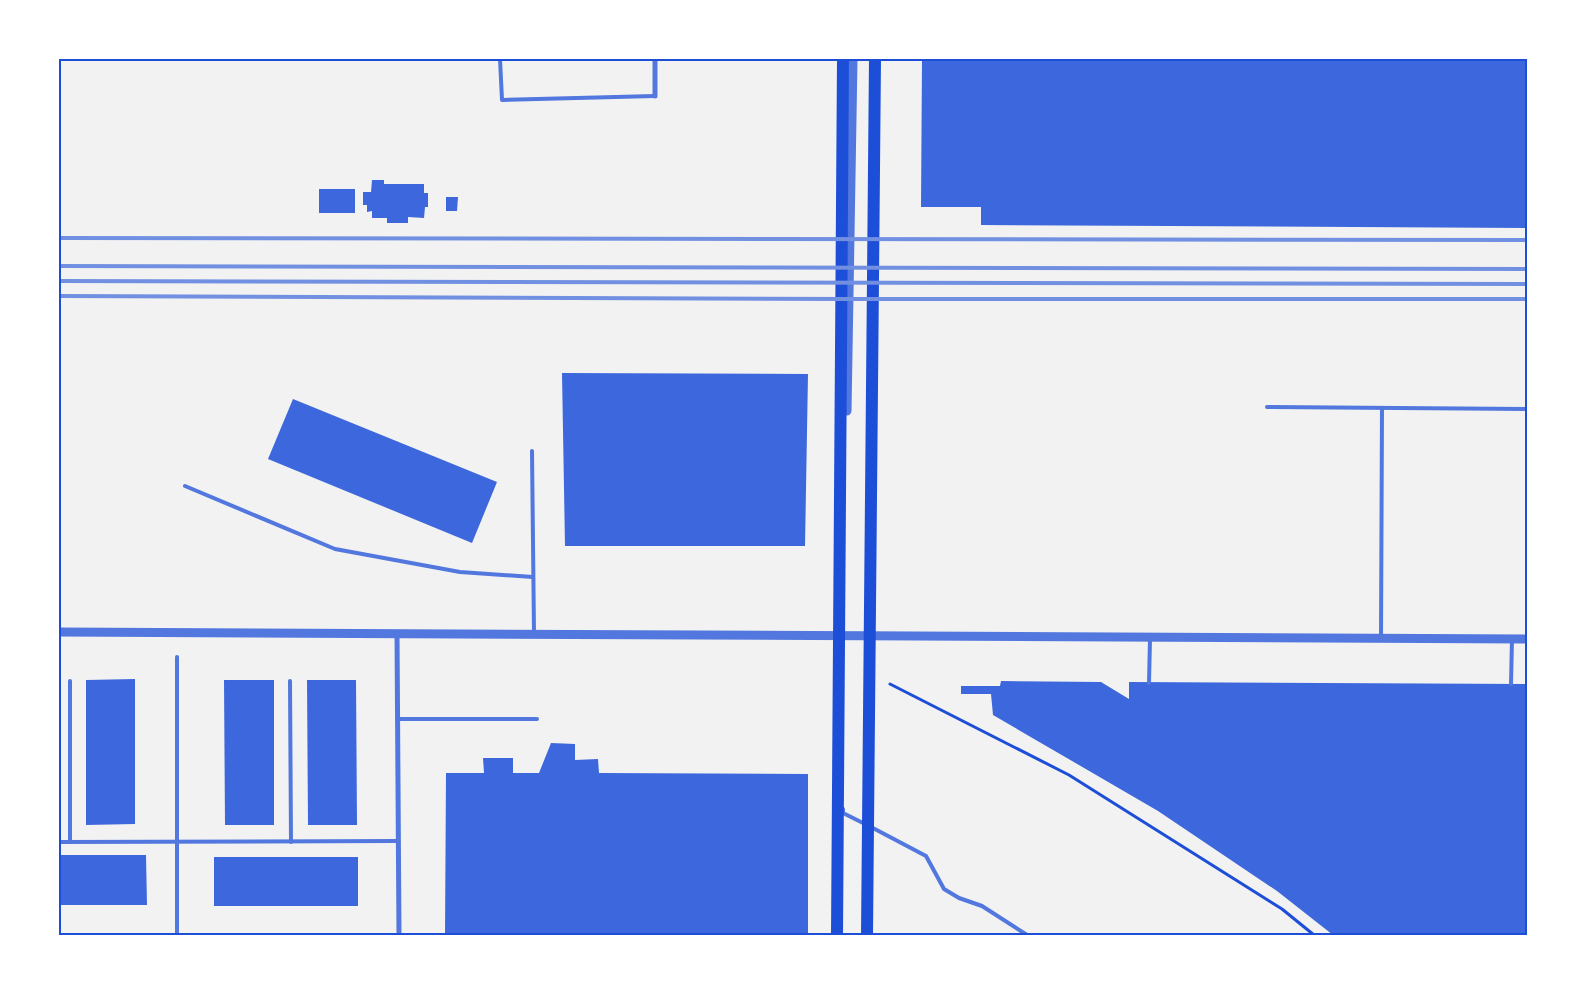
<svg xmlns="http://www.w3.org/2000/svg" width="1586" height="994" font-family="'Archivo Narrow',sans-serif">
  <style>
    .building { fill: #3d67dc }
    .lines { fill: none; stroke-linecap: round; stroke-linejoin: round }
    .path { stroke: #1d4ed8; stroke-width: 3 }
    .service { stroke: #5277de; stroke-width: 4 }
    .minor { stroke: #5277de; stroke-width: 5 }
    .tertiary { stroke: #5277de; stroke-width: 9 }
    .primary { stroke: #1d4ed8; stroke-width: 12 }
    .rail { stroke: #7290e2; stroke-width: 4 }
    .neatline { fill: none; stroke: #1d4ed8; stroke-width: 2 }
  </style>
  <rect width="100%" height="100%" fill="#f2f2f2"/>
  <g class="building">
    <path d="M922,59h605v169l-546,-3v-18h-60z"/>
    <path d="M372,180h12v4h40v9h4v14h-3l-1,11 -16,-1v6h-21v-5h-15v-7l-5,1v-7h-4v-13h8z"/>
    <rect x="319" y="189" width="36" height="24"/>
    <path d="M446,197h12l-1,14h-11z"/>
    <path d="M562,373l246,1 -3,172h-240z"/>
    <path d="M293,399l204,83 -25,61 -204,-84z"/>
    <path d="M135,679v145l-49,1v-145z"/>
    <path d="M224,680h50v145h-49z"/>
    <path d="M307,680h49l1,145h-49z"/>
    <path d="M1001,681l100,1 28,17v-17l398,2v251h-194l-56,-44 -119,-80 -165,-96 -2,-21h-30v-8h39z"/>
    <path d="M551,743l24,1v16l23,-1 1,14 209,1v161h-363l1,-162h38l-1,-15h30v15h26z"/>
    <path d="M59,855h87l1,50h-88z"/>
    <rect x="214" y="857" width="144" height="49"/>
  </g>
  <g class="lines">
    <path class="path" d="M890,684l179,91 213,134 32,26"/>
    <g class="service">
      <path d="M500,59l2,41 153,-4"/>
      <path d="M1267,407l260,2"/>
      <path d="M532,451l2,182"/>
      <path d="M185,486l150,63 125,23 73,5"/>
      <path d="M1381,638l1,-230"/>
      <path d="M290,681l1,161"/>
      <path d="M1149,683l1,-44"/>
      <path d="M1511,684l1,-45"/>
      <path d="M397,719h140"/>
      <path d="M843,809v4l22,11"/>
      <path d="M871,827l55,29 18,33 15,9 23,8 45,29"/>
      <path d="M59,842l339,-1"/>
      <path d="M70,842v-161"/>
      <path d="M177,935v-278"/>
    </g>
    <g class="minor">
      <path d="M655,96v-37"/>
      <path d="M397,633l2,302"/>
    </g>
    <g class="tertiary">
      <path d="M847,411l6,-352"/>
      <path d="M59,632l1468,7"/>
    </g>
    <g class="primary">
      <path d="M837,935l6,-876"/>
      <path d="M867,935l8,-876"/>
    </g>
    <g class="rail">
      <path d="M59,238l1468,2"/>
      <path d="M59,266l1468,3"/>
      <path d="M59,281l1468,3"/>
      <path d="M59,296l789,3h679"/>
    </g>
  </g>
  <rect width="1586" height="994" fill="none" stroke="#ffffff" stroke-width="120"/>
  <rect x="60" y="60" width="1466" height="874" class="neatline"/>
</svg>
